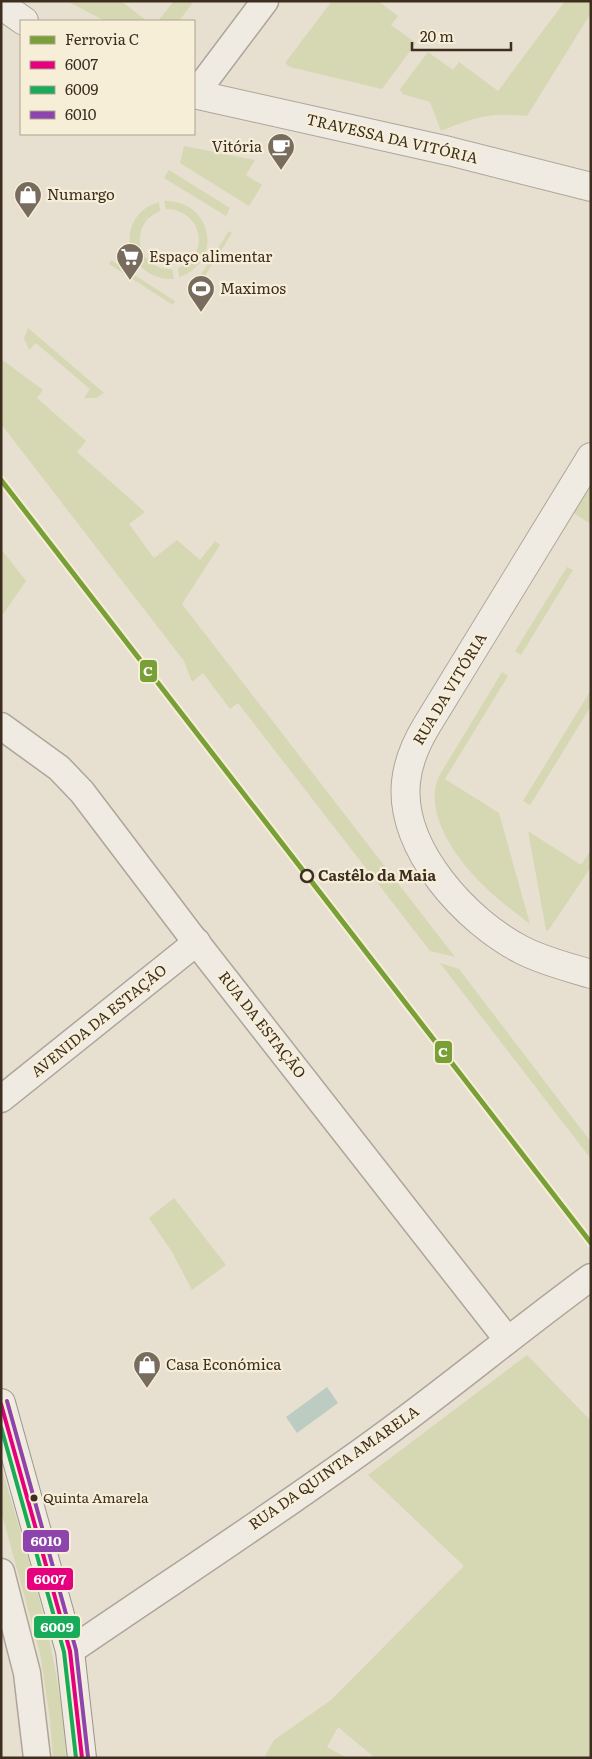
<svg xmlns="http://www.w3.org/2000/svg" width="592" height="1759" font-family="Literata,serif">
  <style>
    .green { fill: #d6d7b3 }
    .water { fill: #bcccc2 }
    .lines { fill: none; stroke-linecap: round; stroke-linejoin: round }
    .minor-casing { stroke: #ada599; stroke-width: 29 }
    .tertiary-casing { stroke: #ada599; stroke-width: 30 }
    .secondary-casing { stroke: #9c958a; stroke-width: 30 }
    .minor { stroke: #efebe3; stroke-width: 26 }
    .tertiary { stroke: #efebe3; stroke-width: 28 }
    .secondary { stroke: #efebe3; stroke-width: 28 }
    .bus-1-casing { stroke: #f7eed8; stroke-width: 8 }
    .bus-2-casing { stroke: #f7eed8; stroke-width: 8 }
    .bus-3-casing { stroke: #f7eed8; stroke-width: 8 }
    .bus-1 { stroke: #e5007d; stroke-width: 4 }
    .bus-2 { stroke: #18ab5a; stroke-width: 4 }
    .bus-3 { stroke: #8e44ad; stroke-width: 4 }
    .rail-1-casing { stroke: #f7eed8; stroke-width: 9 }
    .rail-1 { stroke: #78a036; stroke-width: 5 }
    .stop-dot { fill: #f7eed8; stroke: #3d2e20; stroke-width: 2.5 }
    .bus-dot { fill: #3d2e20; stroke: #f7eed8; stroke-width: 2 }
    .labels { text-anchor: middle; stroke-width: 4.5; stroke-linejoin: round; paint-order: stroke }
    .bus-label { font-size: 14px; fill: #3d2e20; stroke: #f7eed8; text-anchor: start }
    .street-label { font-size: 15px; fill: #3d2e20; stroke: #f7eed8 }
    .poi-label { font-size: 15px; fill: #3d2e20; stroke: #f7eed8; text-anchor: start }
    .stop-label { font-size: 15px; font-weight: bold; fill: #3d2e20; stroke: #f7eed8; text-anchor: start }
    .line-badge { stroke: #f7eed8; stroke-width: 2 }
    .badge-label { font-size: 14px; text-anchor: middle; font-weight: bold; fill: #fff }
  </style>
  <rect width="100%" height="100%" fill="#e7e0d1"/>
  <g class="green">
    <path d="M67,1h54l26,20h-42z"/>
    <path d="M174,1h20l-15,20h-21z"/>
    <path d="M332,1h46l20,15 -7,9 25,18 -34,46 -92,-22 -5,-4z"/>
    <path d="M565,1h26v12l-64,103c-38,-4 -52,1 -86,15l-11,-29 -28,-8 -2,-5 28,-37 25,18 6,-8 39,29z"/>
    <path d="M184,146l71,14 -9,15 16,10 -13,21 -69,-43z"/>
    <path d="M169,170l61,38 -4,8 -62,-38z"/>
    <path d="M164,201c48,-2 61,61 15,76l-1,-9c34,-13 24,-59 -12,-59z"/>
    <path d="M159,202l1,9c-33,13 -23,60 12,58l2,10c-49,2 -62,-63 -15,-77z"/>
    <path d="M229,231l3,2 -39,62 -4,-2z"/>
    <path d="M111,260l64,41 -2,4 -64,-41z"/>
    <path d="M28,328l76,65 -8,5h-12l6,-9 -54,-46 -7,7 -5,-12z"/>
    <path d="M1,359l42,31 -6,8 49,43 -9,11 68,60 -16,12 25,34 23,-18 23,20 15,-19 5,4 -38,59 273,353 -25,-6 -192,-248 -8,6 -27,-36 -11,9 -8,-21 -183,-237z"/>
    <path d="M591,485v39l-18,-11z"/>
    <path d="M1,549l25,32 -25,36z"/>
    <path d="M567,567l6,3 -52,85 -6,-4z"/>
    <path d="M502,672l6,4 -63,103 54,34 31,111c-15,-12 -31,-23 -45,-37 -27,-25 -63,-74 -46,-111z"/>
    <path d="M591,690v16l-54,88 -7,11 -7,-4z"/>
    <path d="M528,831l53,34 10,-15v17l-43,64 -2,-1z"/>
    <path d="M440,963l19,6 132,173v17z"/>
    <path d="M174,1198l52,67 -34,25 -20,-38 -23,-34z"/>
    <path d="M527,1355l64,66v337h-216l-37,-31 -11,20 20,11h-83l10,-18 57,-40 133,-134 -96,-91z"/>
    <path d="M1,1466c28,96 60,191 65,292h-13l-3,-38 -10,-67 -39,-142z"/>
  </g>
  <path class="water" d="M327,1387l11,16 -41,30 -11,-16z"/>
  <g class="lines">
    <defs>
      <g id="minor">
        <path d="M195,94l70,-93"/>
        <path d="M1,726l58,42 23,24 107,141 318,406"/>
        <path d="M1,1099l196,-157"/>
        <path d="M1,1572l26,101 10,85"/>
        <path d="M70,1651c105,-72 212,-141 314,-216 70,-51 137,-107 207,-158"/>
      </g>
      <g id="tertiary">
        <path d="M1,5l23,16"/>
        <path d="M194,94l255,57 142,36"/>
        <path d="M591,457l-164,268c-11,18 -19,36 -21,57 -7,67 61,140 116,168 21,11 46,17 69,24"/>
      </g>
      <path id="secondary" d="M1,1403l69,248 12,107"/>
    </defs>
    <use href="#minor" class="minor-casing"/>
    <use href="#tertiary" class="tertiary-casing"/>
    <use href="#secondary" class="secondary-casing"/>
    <use href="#minor" class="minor"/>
    <use href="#tertiary" class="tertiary"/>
    <use href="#secondary" class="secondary"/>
    <defs>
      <path id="bus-1" d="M1,1404l69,247 12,107"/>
      <path id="bus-2" d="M1,1427l63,225 12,106"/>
      <path id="bus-3" d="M7,1401l69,249 12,107"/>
    </defs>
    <use href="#bus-1" class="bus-1-casing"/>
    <use href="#bus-2" class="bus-2-casing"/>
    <use href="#bus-3" class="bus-3-casing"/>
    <use href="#bus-1" class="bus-1"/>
    <use href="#bus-2" class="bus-2"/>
    <use href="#bus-3" class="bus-3"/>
    <defs>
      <path id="rail-1" d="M1,480l590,763"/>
    </defs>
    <use href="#rail-1" class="rail-1-casing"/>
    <use href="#rail-1" class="rail-1"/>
  </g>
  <defs>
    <symbol id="cafe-pin" viewBox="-11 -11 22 30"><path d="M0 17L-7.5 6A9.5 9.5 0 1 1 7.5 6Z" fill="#786c5e" stroke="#f7eed8"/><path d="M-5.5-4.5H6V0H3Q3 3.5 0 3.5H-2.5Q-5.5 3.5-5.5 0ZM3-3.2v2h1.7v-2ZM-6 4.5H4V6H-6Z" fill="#fff"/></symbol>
    <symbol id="shop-pin" viewBox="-11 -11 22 30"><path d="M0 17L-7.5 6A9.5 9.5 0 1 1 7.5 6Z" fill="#786c5e" stroke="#f7eed8"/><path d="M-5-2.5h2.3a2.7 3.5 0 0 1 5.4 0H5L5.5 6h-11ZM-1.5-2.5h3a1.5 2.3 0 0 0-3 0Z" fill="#fff"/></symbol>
    <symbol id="supermarket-pin" viewBox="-11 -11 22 30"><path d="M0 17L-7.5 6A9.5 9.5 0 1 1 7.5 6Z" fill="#786c5e" stroke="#f7eed8"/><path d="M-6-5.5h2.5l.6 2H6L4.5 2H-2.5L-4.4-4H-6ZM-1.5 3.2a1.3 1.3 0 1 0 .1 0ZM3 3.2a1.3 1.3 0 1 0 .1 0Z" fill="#fff"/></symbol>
    <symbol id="stadium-pin" viewBox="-11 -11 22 30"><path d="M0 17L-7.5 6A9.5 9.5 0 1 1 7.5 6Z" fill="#786c5e" stroke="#f7eed8"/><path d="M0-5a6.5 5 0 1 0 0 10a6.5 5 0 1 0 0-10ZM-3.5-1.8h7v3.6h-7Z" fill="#fff"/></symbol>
  </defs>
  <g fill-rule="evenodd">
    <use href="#cafe-pin" x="265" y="131" width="32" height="43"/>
    <use href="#shop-pin" x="12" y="179" width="32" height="43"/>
    <use href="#supermarket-pin" x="114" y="241" width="32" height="43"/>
    <use href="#stadium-pin" x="185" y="273" width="32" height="43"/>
    <use href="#shop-pin" x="131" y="1349" width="32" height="43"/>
  </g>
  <circle class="stop-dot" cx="307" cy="876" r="6"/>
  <circle class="bus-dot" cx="34" cy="1498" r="4.5"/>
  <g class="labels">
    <g class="bus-label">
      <text x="43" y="1503">Quinta Amarela</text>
    </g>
    <g class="street-label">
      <text transform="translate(392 139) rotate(13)" y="5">TRAVESSA DA VITÓRIA</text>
      <text transform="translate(450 689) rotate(-59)" y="5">RUA DA VITÓRIA</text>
      <text transform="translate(99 1021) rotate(-39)" y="5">AVENIDA DA ESTAÇÃO</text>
      <text transform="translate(262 1025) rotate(52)" y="5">RUA DA ESTAÇÃO</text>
      <text transform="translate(334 1468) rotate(-35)" y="5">RUA DA QUINTA AMARELA</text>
    </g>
    <g class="poi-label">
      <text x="262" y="152" text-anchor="end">Vitória</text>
      <text x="47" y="200">Numargo</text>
      <text x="149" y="262">Espaço alimentar</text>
      <text x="220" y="294">Maximos</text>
      <text x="166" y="1370">Casa Económica</text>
    </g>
    <g class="stop-label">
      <text x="318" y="881">Castêlo da Maia</text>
    </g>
  </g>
  <g class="line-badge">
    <rect x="139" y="659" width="19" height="24" rx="5" fill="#78a036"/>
    <rect x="434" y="1040" width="19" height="24" rx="5" fill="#78a036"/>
    <rect x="22" y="1529" width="48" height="24" rx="5" fill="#8e44ad"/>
    <rect x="26" y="1567" width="48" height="24" rx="5" fill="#e5007d"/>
    <rect x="33" y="1615" width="48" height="24" rx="5" fill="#18ab5a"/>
  </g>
  <g class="badge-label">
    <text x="148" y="676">C</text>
    <text x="443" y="1057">C</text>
    <text x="46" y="1546">6010</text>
    <text x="50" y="1584">6007</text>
    <text x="57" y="1632">6009</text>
  </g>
  <rect width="592" height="1759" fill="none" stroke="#3d2e20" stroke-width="5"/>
  <rect x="20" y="20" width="175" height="115" fill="#f7eed8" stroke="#ada18e"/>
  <rect x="30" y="36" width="25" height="8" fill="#78a036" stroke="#ada18e"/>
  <text x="65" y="45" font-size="15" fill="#3d2e20">Ferrovia C</text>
  <rect x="30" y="61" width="25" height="8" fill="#e5007d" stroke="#ada18e"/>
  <text x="65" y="70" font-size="15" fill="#3d2e20">6007</text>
  <rect x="30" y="86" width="25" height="8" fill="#18ab5a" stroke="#ada18e"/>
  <text x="65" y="95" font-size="15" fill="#3d2e20">6009</text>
  <rect x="30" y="111" width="25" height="8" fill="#8e44ad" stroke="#ada18e"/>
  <text x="65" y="120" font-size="15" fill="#3d2e20">6010</text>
  <path d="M412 42v8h99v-8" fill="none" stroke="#3d2e20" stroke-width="2.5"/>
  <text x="420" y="42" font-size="15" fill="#3d2e20" stroke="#f7eed8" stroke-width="4" paint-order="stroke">20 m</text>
</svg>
